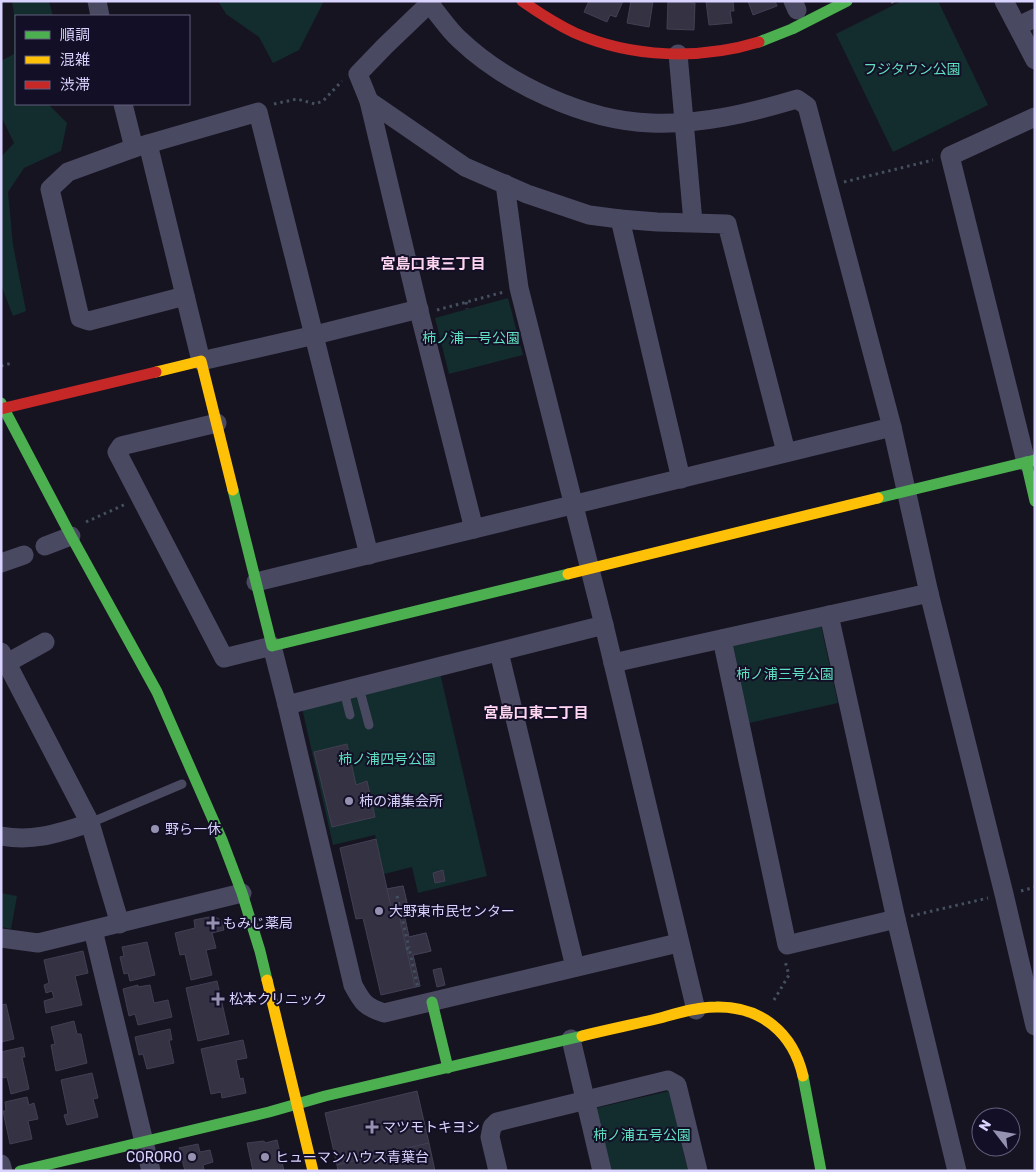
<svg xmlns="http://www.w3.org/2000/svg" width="1036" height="1172" font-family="Rubik,'Noto Sans JP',sans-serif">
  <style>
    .green { fill: #132c2d }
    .building { fill: #343243; stroke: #433f54 }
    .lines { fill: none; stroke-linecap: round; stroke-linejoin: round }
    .path { stroke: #44505f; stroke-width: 3; stroke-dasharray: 2.5 4; stroke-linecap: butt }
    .lane { stroke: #4a4962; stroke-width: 9 }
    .street { stroke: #4a4962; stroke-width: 19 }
    .fast { stroke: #4caf50; stroke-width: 11 }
    .slow { stroke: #ffc107; stroke-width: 11 }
    .jam { stroke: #c62828; stroke-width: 11 }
    .poi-dot { fill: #9591b1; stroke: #130f26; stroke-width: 2 }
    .labels { text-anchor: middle; stroke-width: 4; stroke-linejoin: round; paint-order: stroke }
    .park-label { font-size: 14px; fill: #5fe0c0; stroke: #130f26 }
    .poi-label { font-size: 14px; fill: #d9d4ff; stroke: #130f26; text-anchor: start }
    .neighbourhood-label { font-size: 15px; font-weight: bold; fill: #ffd6f0; stroke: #130f26 }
  </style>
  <rect width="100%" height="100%" fill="#161421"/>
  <g class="green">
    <path d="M12,1h37l4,15h-37v88h32l19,19 -6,28 -37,17 -16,24 5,53 13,66 -13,5 -12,-31v-128l13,-14 -13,-27v-55l13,-7v-39z"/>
    <path d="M218,1h106l-25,49 -26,13 -14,-26 -33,-23z"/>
    <path d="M902,1h36l50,104 -95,47 -57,-118z"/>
    <path d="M508,298l15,57 -74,19 -14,-56z"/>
    <path d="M821,626l17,77 -89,20 -16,-78z"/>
    <path d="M440,673l47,203 -69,17 -6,-26 -28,7 -9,-39 -42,10 -31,-137z"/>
    <path d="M1,893l16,3 -6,33 -10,-2z"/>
    <path d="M669,1091l19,80h-82l-14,-62z"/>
  </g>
  <g class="building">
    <path d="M589,1h34l-7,16 -6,-2 -3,7 -23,-10z"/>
    <path d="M631,1h22l-4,26 -22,-4z"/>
    <path d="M668,1h23v2h4l-1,27 -27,-1z"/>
    <path d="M706,1h27l1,10h-4l2,12 -23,2z"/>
    <path d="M748,1h27l2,5 -24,9z"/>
    <path d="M347,744l9,41 11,-4 8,36 -43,10 -18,-75z"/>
    <path d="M376,839l11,50 16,-3 4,17 -5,2 7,32 17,-4 5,18 -18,4 7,31 -39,9 -18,-77 -7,1 -16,-71z"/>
    <path d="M443,870l2,11 -10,2 -2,-10z"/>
    <path d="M403,886l4,17 -5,2 7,32 17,-4 5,18 -18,4 7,31 -5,1 -18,-81 -6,1 -4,-18z"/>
    <path d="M214,916l8,5 2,9 -12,3 4,15 -10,2 6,25 -21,5 -6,-26 -5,1 -5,-22 20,-5 -1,-8z"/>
    <path d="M147,942l8,33 -25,6 -2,-8 -4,1 -4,-17 4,-1 -2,-9z"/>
    <path d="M83,951l5,22 -13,3 7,29 -36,8 -2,-12 10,-3 -2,-7 -6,2 -2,-8 5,-2 -5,-23z"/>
    <path d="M441,968l4,17 -8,2 -4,-17z"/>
    <path d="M217,981l12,53 -31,7 -12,-53z"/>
    <path d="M138,985v2l12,-2 4,18 14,-3 4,17 -34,8 -3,-11 -6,2 -6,-27z"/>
    <path d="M1,1003l1,2 4,-1 8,35 -13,3z"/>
    <path d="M74,1021l3,13h4l6,29 -31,8 -5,-26 4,-1 -4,-17z"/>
    <path d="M170,1029l2,11h-3l5,23 -27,6 -4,-15 -4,1 -4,-18z"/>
    <path d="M243,1040l4,18 -11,2 4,19 3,-1 3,15 -24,5 -1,-6 -10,2 -10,-45z"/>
    <path d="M23,1047l2,10h-3l7,32 -18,5 -4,-17 -4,1 -2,-7v-19z"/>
    <path d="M92,1073l6,25 -5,1 5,18 -31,8 -3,-10 4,-1 -7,-34z"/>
    <path d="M417,1091l12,52 -92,22 -12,-52z"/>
    <path d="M27,1097l2,8 5,-2 4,16 -10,2 4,18 -22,5 -7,-33h3l-1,-9z"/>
    <path d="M277,1140l7,31h-31l-6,-28 17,-2 1,2z"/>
    <path d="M429,1143l6,28h-97l-1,-6z"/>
    <path d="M198,1144l2,8 10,-2 3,12 -10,3 1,5 -19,1 -6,-23z"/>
  </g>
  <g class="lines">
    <g class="path">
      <path d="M892,1l2,4"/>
      <path d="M274,104l23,-5 18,5 8,-3 19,-20"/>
      <path d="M844,182l89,-22"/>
      <path d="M466,302l1,7"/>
      <path d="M437,310l67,-18"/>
      <path d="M1,366l11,-3"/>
      <path d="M86,522l40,-18"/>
      <path d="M1021,891l14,-4"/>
      <path d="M397,896l12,52"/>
      <path d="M911,916l77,-18"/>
      <path d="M406,949l3,-1 9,40"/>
      <path d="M774,1000l15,-25 -4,-14"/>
    </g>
    <g class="lane">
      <path d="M356,688l5,7 8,30"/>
      <path d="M342,692l4,7 4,16"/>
      <path d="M90,823l92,-39"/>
    </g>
    <g class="street">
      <path d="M97,1l3,15"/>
      <path d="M427,1c11,12 20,27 32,38 47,45 127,82 192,84 50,2 99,-10 146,-24l10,7 85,321 37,166 75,301 31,132"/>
      <path d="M432,1l-47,45 -27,28 11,27 51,214 54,214"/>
      <path d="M793,1l4,9"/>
      <path d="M1004,1l31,59"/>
      <path d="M1018,26l17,-8"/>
      <path d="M678,54l15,168"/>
      <path d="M369,101l96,66 62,27 62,21 31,4 37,3 70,2 59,228"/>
      <path d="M123,104l11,44"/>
      <path d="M148,144l53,217 114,-26 104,-26"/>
      <path d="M620,219l61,260"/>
      <path d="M185,296l-96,25 -9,-3 -30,-129 18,-17 66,-24 124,-36 111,443"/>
      <path d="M217,423l-96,23 -4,6 107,206 48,-12 15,59 317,-80 -85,-337 -14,-104"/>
      <path d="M1026,462l-76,-306 85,-39"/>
      <path d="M45,546l26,-10"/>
      <path d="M1,563l23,-8"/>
      <path d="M256,582l636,-155"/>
      <path d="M829,615l67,304 61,252"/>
      <path d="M604,625l92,385"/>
      <path d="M722,639l65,306 109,-26"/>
      <path d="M1,652l89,171 30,101"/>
      <path d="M499,652l76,315"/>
      <path d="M7,663l38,-21"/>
      <path d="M613,663l316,-70"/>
      <path d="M287,705l66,280c9,17 12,22 31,28l294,-70"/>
      <path d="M1,836c34,6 57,-3 89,-13"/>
      <path d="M93,930l58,241"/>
      <path d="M1,938l37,5 204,-50"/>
      <path d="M571,1039l31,132"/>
      <path d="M1,1164l2,7"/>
      <path d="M498,1171l-8,-34 2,-10 5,-5 171,-42 9,5 21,86"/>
    </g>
    <g class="fast">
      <path d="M759,42l33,-13 55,-28"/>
      <path d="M1,403l70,133 86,156 65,148 20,53 18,58 7,29"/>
      <path d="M1026,462l9,39"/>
      <path d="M233,490l39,156 296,-72"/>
      <path d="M878,498l157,-38"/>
      <path d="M432,1002l16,66"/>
      <path d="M803,1076l18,95"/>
      <path d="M20,1171l249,-59 56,-16 257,-60"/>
    </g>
    <g class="slow">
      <path d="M156,372l45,-11 32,129"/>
      <path d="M568,574l310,-76"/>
      <path d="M267,980l46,191"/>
      <path d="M582,1036c24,-6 49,-11 74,-17 19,-5 40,-12 60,-12 45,-1 77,26 87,69"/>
    </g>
    <g class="jam">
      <path d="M522,1c17,12 34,23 53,32 57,25 125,27 184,9"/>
      <path d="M1,409l155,-37"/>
    </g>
  </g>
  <g class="poi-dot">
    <circle cx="349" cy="801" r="5"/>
    <circle cx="155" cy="829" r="5"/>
    <circle cx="379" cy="911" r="5"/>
    <path d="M210.5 915.5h5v5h5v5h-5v5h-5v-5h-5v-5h5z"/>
    <path d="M215.5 991.5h5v5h5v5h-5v5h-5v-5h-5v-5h5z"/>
    <path d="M369.5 1119.5h5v5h5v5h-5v5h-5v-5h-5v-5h5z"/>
    <circle cx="192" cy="1157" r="5"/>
    <circle cx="265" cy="1157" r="5"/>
  </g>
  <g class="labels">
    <g class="park-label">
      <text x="912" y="74">フジタウン公園</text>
      <text x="471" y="343">柿ノ浦一号公園</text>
      <text x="785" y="679">柿ノ浦三号公園</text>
      <text x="387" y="764">柿ノ浦四号公園</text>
      <text x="642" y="1140">柿ノ浦五号公園</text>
    </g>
    <g class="poi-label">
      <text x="359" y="806">柿の浦集会所</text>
      <text x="165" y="834">野ら一休</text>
      <text x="389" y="916">大野東市民センター</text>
      <text x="223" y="928">もみじ薬局</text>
      <text x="229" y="1004">松本クリニック</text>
      <text x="382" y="1132">マツモトキヨシ</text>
      <text x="182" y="1162" text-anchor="end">CORORO</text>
      <text x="275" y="1162">ヒューマンハウス青葉台</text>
    </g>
    <g class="neighbourhood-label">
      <text x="433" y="269">宮島口東三丁目</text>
      <text x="536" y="718">宮島口東二丁目</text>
    </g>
  </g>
  <rect width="1036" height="1172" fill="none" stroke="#d9d4ff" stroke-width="5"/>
  <rect x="15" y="15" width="175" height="90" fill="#130f26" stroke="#625e7d"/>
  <rect x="25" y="31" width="25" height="8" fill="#4caf50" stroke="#625e7d"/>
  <text x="60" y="40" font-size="15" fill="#d9d4ff">順調</text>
  <rect x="25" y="56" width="25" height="8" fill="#ffc107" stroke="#625e7d"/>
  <text x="60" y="65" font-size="15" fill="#d9d4ff">混雑</text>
  <rect x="25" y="81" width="25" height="8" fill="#c62828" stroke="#625e7d"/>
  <text x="60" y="90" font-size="15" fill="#d9d4ff">渋滞</text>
  <g transform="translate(996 1132) rotate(301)"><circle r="24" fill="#130f26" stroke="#625e7d"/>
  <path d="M0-4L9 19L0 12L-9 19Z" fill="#9591b1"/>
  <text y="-8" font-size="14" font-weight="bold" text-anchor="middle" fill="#d9d4ff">N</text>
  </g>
</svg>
